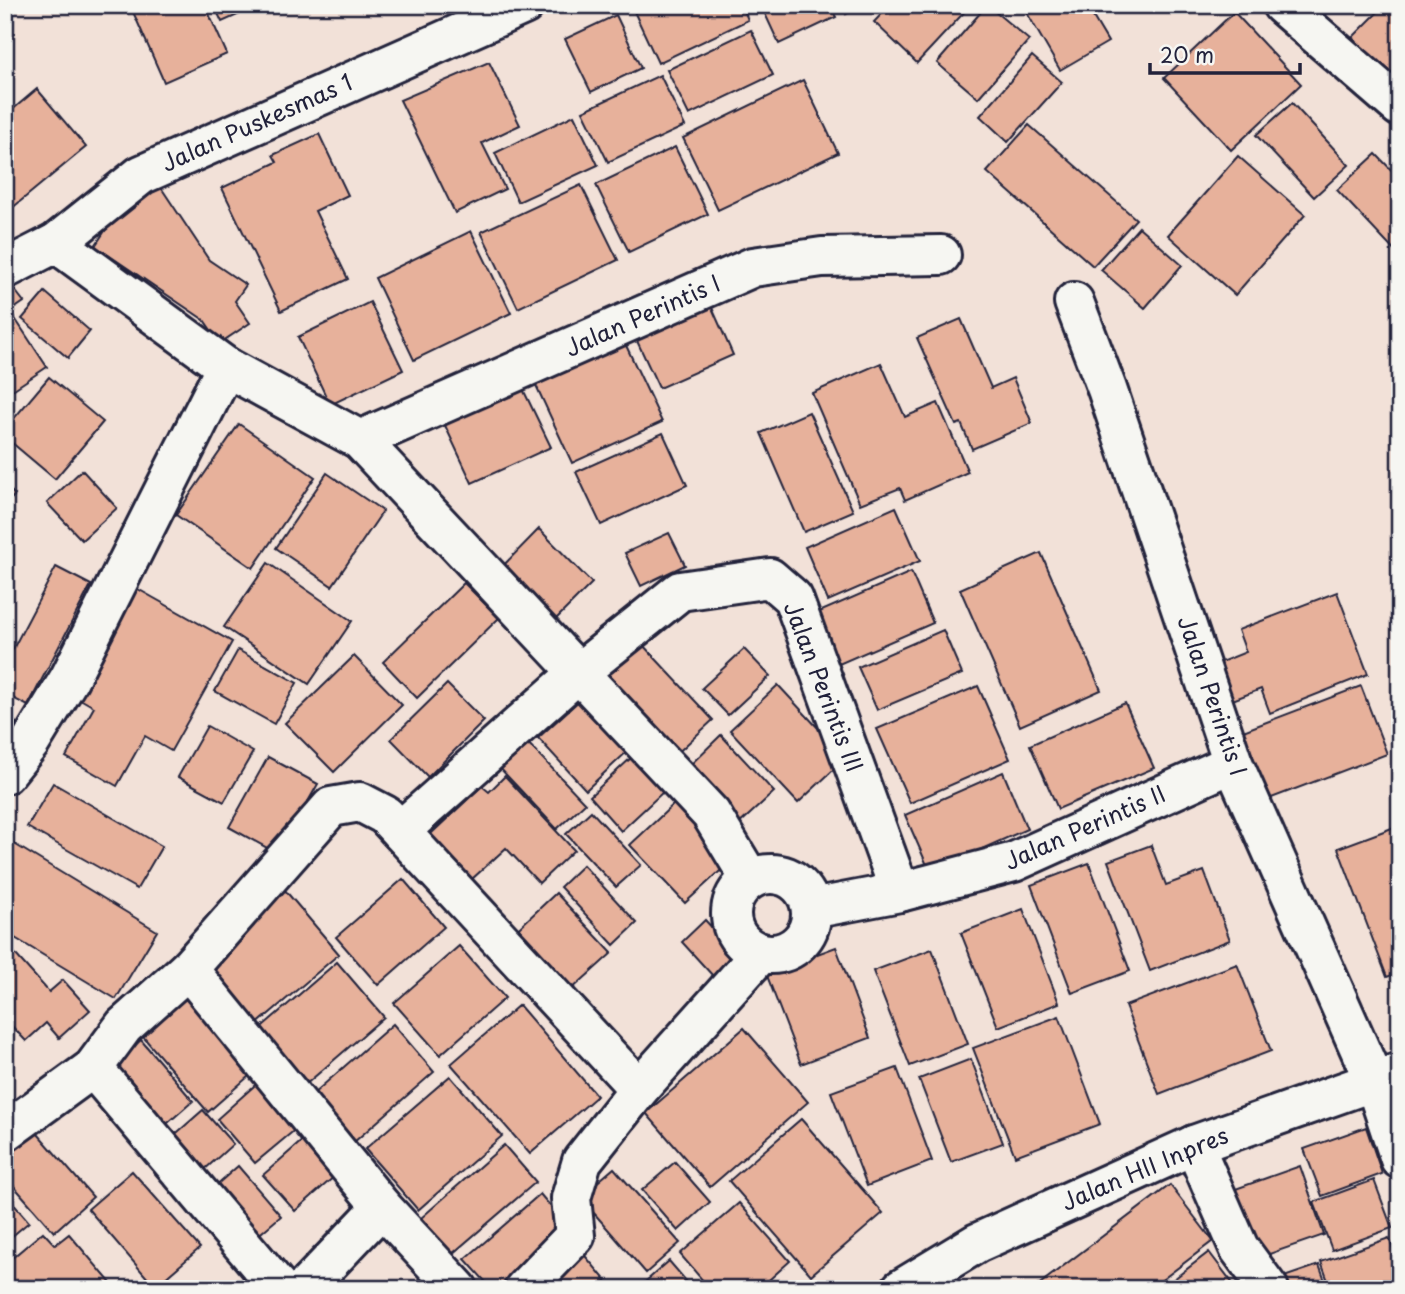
<svg xmlns="http://www.w3.org/2000/svg" width="1405" height="1294" font-family="'Playpen Sans',sans-serif">
  <style>
    .building { fill: #e7b19b; stroke: #22223b; stroke-width: 2 }
    .lines { fill: none; stroke-linecap: round; stroke-linejoin: round }
    .minor-casing { stroke: #22223b; stroke-width: 44 }
    .minor { stroke: #f6f6f2; stroke-width: 38 }
    .labels { text-anchor: middle; stroke-width: 5; stroke-linejoin: round; paint-order: stroke }
    .street-label { font-size: 23px; fill: #22223b; stroke: #f6f6f2 }
  </style>
  <rect width="100%" height="100%" fill="#f2e1d8"/>
  <filter id="ink" filterUnits="userSpaceOnUse"><feTurbulence type="fractalNoise" baseFrequency=".0143" numOctaves="2"/><feDisplacementMap in="SourceGraphic" scale="14" xChannelSelector="R" yChannelSelector="G"/><feConvolveMatrix kernelMatrix="1 2 1 2 8 2 1 2 1" color-interpolation-filters="sRGB"/></filter>
  <g filter="url(#ink)">
    <g class="building">
      <path d="M130,5h75l22,49 -63,28z"/>
      <path d="M214,5h46l-38,17z"/>
      <path d="M631,5h111l6,15 -90,43z"/>
      <path d="M761,5h69l6,12 -57,27z"/>
      <path d="M842,5h21l-17,9z"/>
      <path d="M890,5h81l-54,58 -43,-41z"/>
      <path d="M987,5l42,35 -51,58 -41,-35z"/>
      <path d="M1086,5l22,37 -48,28 -37,-64z"/>
      <path d="M1311,5h22l-12,11z"/>
      <path d="M1385,5h15v66l-9,9 -40,-41z"/>
      <path d="M1234,12l67,72 -70,66 -67,-72z"/>
      <path d="M616,15l25,53 -50,24 -26,-53z"/>
      <path d="M751,30l22,45 -84,40 -22,-45z"/>
      <path d="M1032,56l30,26 -54,60 -28,-26z"/>
      <path d="M489,62l31,63 -38,18 23,46 -50,24 -55,-113z"/>
      <path d="M660,75l25,51 -77,36 -25,-51z"/>
      <path d="M803,80l35,73 -120,57 -35,-72z"/>
      <path d="M37,89l49,58 -81,67v-98z"/>
      <path d="M1292,103l57,62 -35,32 -58,-62z"/>
      <path d="M574,115l24,50 -80,37 -23,-49z"/>
      <path d="M1029,125l107,94 -43,47 -106,-94z"/>
      <path d="M319,134l29,61 -33,16 33,68 -67,32 -59,-123 55,-26 -4,-7z"/>
      <path d="M675,147l33,67 -79,38 -33,-67z"/>
      <path d="M1376,154l24,25v78l-63,-67z"/>
      <path d="M1238,156l67,59 -70,80 -67,-60z"/>
      <path d="M581,185l37,75 -100,48 -37,-76z"/>
      <path d="M160,186l49,74 37,25 -11,16 15,22 -30,20 -16,-23 -109,-74 29,-44z"/>
      <path d="M1139,227l43,38 -37,43 -44,-38z"/>
      <path d="M471,231l40,82 -97,47 -39,-82z"/>
      <path d="M7,280l17,22 -19,13v-33z"/>
      <path d="M45,292l45,39 -22,27 -46,-39z"/>
      <path d="M705,292l28,63 -74,33 -29,-62z"/>
      <path d="M370,302l33,68 -73,35 -32,-68z"/>
      <path d="M14,317l33,50 -42,28v-72z"/>
      <path d="M961,319l30,69 22,-10 19,45 -60,26 -11,-26 -5,2 -39,-87z"/>
      <path d="M623,339l39,83 -90,41 -38,-82z"/>
      <path d="M881,363l24,54 33,-14 30,69 -63,28 -5,-12 -40,16 -48,-111z"/>
      <path d="M49,377l54,45 -48,57 -50,-42v-8z"/>
      <path d="M520,383l31,64 -79,36 -30,-64z"/>
      <path d="M809,412l44,99 -49,21 -43,-99z"/>
      <path d="M239,424l76,53 -62,91 -77,-53z"/>
      <path d="M663,433l24,52 -86,40 -25,-53z"/>
      <path d="M82,470l35,38 -35,32 -35,-37z"/>
      <path d="M327,473l56,38 -51,75 -56,-38z"/>
      <path d="M5,485l10,10 -10,10z"/>
      <path d="M896,507l24,54 -92,40 -23,-54z"/>
      <path d="M539,529l53,54 -44,44 -53,-53z"/>
      <path d="M669,533l16,32 -44,21 -16,-33z"/>
      <path d="M1041,553l60,137 -81,36 -60,-137z"/>
      <path d="M268,563l84,58 -43,63 -85,-57z"/>
      <path d="M56,567l35,18 -63,121 -23,-12v-30z"/>
      <path d="M911,572l22,51 -94,41 -22,-51z"/>
      <path d="M464,583l35,35 -82,80 -34,-36z"/>
      <path d="M136,588l96,54 -61,109 -26,-15 -28,50 -51,-29 28,-50 -19,-11z"/>
      <path d="M1337,592l31,82 -98,39 -9,-24 -31,12 -14,-37 30,-12 -8,-22z"/>
      <path d="M943,630l19,44 -85,36 -19,-43z"/>
      <path d="M641,643l72,77 -42,39 -72,-77z"/>
      <path d="M744,649l26,27 -42,39 -26,-27z"/>
      <path d="M238,650l59,33 -23,41 -59,-33z"/>
      <path d="M354,656l48,49 -68,67 -49,-49z"/>
      <path d="M447,684l37,37 -56,56 -37,-38z"/>
      <path d="M778,685l68,73 -48,45 -68,-73z"/>
      <path d="M978,686l32,73 -100,44 -33,-74z"/>
      <path d="M1361,686l26,68 -118,45 -26,-68z"/>
      <path d="M582,698l48,51 -44,41 -48,-52z"/>
      <path d="M1125,703l29,65 -96,41 -28,-64z"/>
      <path d="M5,711l12,13 -12,10z"/>
      <path d="M207,726l46,26 -29,50 -46,-25z"/>
      <path d="M721,735l53,57 -37,34 -52,-56z"/>
      <path d="M524,739l61,64 -28,26 -60,-64z"/>
      <path d="M268,757l50,27 -40,70 -49,-27z"/>
      <path d="M632,757l31,35 -42,39 -31,-35z"/>
      <path d="M1003,772l24,57 -97,43 -25,-57z"/>
      <path d="M505,776l69,74 -35,33 -33,-35 -46,42 -42,-44 64,-60 7,6z"/>
      <path d="M53,783l109,63 -25,43 -110,-62z"/>
      <path d="M675,803l55,59 -45,41 -55,-58z"/>
      <path d="M591,811l50,54 -25,22 -50,-53z"/>
      <path d="M1400,825v147l-13,5 -49,-129z"/>
      <path d="M11,842l146,89 -41,68 -111,-67v-81z"/>
      <path d="M1151,845l15,40 38,-14 26,69 -80,31 -42,-110z"/>
      <path d="M1089,863l41,108 -58,22 -41,-108z"/>
      <path d="M583,865l54,58 -23,22 -54,-58z"/>
      <path d="M403,879l41,48 -66,58 -42,-48z"/>
      <path d="M284,889l55,65 -90,77 -55,-63z"/>
      <path d="M556,893l56,60 -51,46 -55,-59z"/>
      <path d="M1023,909l36,94 -61,24 -37,-94z"/>
      <path d="M705,920l31,34 -23,22 -31,-34z"/>
      <path d="M7,945l42,47 14,-12 27,30 -31,28 -13,-15 -20,18 -21,-22z"/>
      <path d="M459,946l46,52 -65,57 -46,-52z"/>
      <path d="M836,947l34,91 -69,26 -35,-91z"/>
      <path d="M932,949l36,95 -58,22 -37,-95z"/>
      <path d="M337,962l47,55 -79,68 -48,-54z"/>
      <path d="M1237,964l34,87 -112,43 -34,-88z"/>
      <path d="M188,990l69,79 -49,43 -69,-80z"/>
      <path d="M519,1005l78,91 -67,58 -79,-90z"/>
      <path d="M1059,1016l41,108 -85,32 -42,-108z"/>
      <path d="M393,1024l41,48 -80,70 -41,-48z"/>
      <path d="M744,1028l64,74 -98,85 -64,-74z"/>
      <path d="M141,1040l52,61 -40,35 -53,-61z"/>
      <path d="M971,1059l32,84 -52,19 -32,-83z"/>
      <path d="M897,1068l35,93 -65,25 -36,-94z"/>
      <path d="M450,1076l52,60 -84,74 -53,-61z"/>
      <path d="M263,1078l39,46 -47,39 -38,-44z"/>
      <path d="M203,1110l30,34 -40,36 -30,-35z"/>
      <path d="M801,1119l82,94 -72,62 -82,-94z"/>
      <path d="M31,1126l62,71 -39,35 -49,-56v-28z"/>
      <path d="M1366,1127l16,47 -60,22 -18,-47z"/>
      <path d="M303,1140l32,36 -40,35 -32,-36z"/>
      <path d="M504,1145l32,37 -84,72 -31,-36z"/>
      <path d="M675,1162l35,40 -32,29 -36,-41z"/>
      <path d="M238,1166l43,50 -32,27 -43,-49z"/>
      <path d="M1300,1166l24,69 -72,25 -25,-68z"/>
      <path d="M614,1168l66,75 -34,30 -66,-76z"/>
      <path d="M132,1171l68,77 -45,39 -67,-78z"/>
      <path d="M1374,1180l18,48 -60,22 -18,-48z"/>
      <path d="M1170,1185l43,56 -63,48h-117z"/>
      <path d="M5,1194l24,28 -24,20z"/>
      <path d="M540,1194l28,33 -71,62h-5l-27,-30z"/>
      <path d="M739,1203l51,58 -31,28h-49l-30,-35z"/>
      <path d="M43,1232l12,13 14,-11 47,55h-111v-25z"/>
      <path d="M1389,1238l11,30v13l-22,8h-47l-10,-27z"/>
      <path d="M581,1251l32,38h-75z"/>
      <path d="M1209,1252l28,37h-76z"/>
      <path d="M669,1261l24,28h-56z"/>
      <path d="M1319,1265l9,24h-46l-4,-10z"/>
    </g>
    <g class="lines">
      <defs>
        <g id="minor">
          <path d="M1282,5l118,102"/>
          <path d="M56,243l170,124 134,73 351,374 39,65"/>
          <path d="M5,269l51,-26 85,-68 383,-170"/>
          <path d="M1074,302l33,87 126,374 141,318 26,78"/>
          <path d="M360,440l393,-173 69,-10 119,-2"/>
          <path d="M5,774l25,-31 39,-64 157,-312"/>
          <path d="M400,831l178,-158 102,-82 90,-13 23,20 107,294"/>
          <circle cx="771" cy="914" r="40"/>
          <path d="M811,909l89,-17 114,-30 219,-99"/>
          <path d="M188,969l194,238 76,82"/>
          <path d="M93,1068l187,221"/>
          <path d="M5,1132l88,-64 31,-42 64,-57 143,-162 29,-5 25,13 254,274"/>
          <path d="M1194,1145l45,103 30,41"/>
          <path d="M304,1289l78,-82"/>
          <path d="M524,1289l51,-53 -4,-38 11,-37 57,-72 122,-136"/>
          <path d="M901,1289l76,-46 217,-98 206,-73"/>
        </g>
      </defs>
      <use href="#minor" class="minor-casing"/>
      <use href="#minor" class="minor"/>
    </g>
  </g>
  <g class="labels">
    <g class="street-label">
      <text transform="translate(257 123) rotate(-24)" y="8">Jalan Puskesmas 1</text>
      <text transform="translate(643 316) rotate(-24)" y="8">Jalan Perintis I</text>
      <text transform="translate(823 687) rotate(69)" y="8">Jalan Perintis III</text>
      <text transform="translate(1212 696) rotate(71)" y="8">Jalan Perintis I</text>
      <text transform="translate(1085 828) rotate(-24)" y="8">Jalan Perintis II</text>
      <text transform="translate(1145 1169) rotate(-23)" y="8">Jalan HII Inpres</text>
    </g>
  </g>
  <rect width="1405" height="1294" fill="none" stroke="#f6f6f2" stroke-width="28"/>
  <rect x="14" y="14" width="1377" height="1266" fill="none" stroke="#22223b" stroke-width="2.5" filter="url(#ink)"/>
  <path d="M1150 63v10h150v-10" fill="none" stroke="#22223b" stroke-width="3.5"/>
  <text x="1160" y="63" font-size="21" fill="#22223b" stroke="#f6f6f2" stroke-width="5" paint-order="stroke">20 m</text>
</svg>
